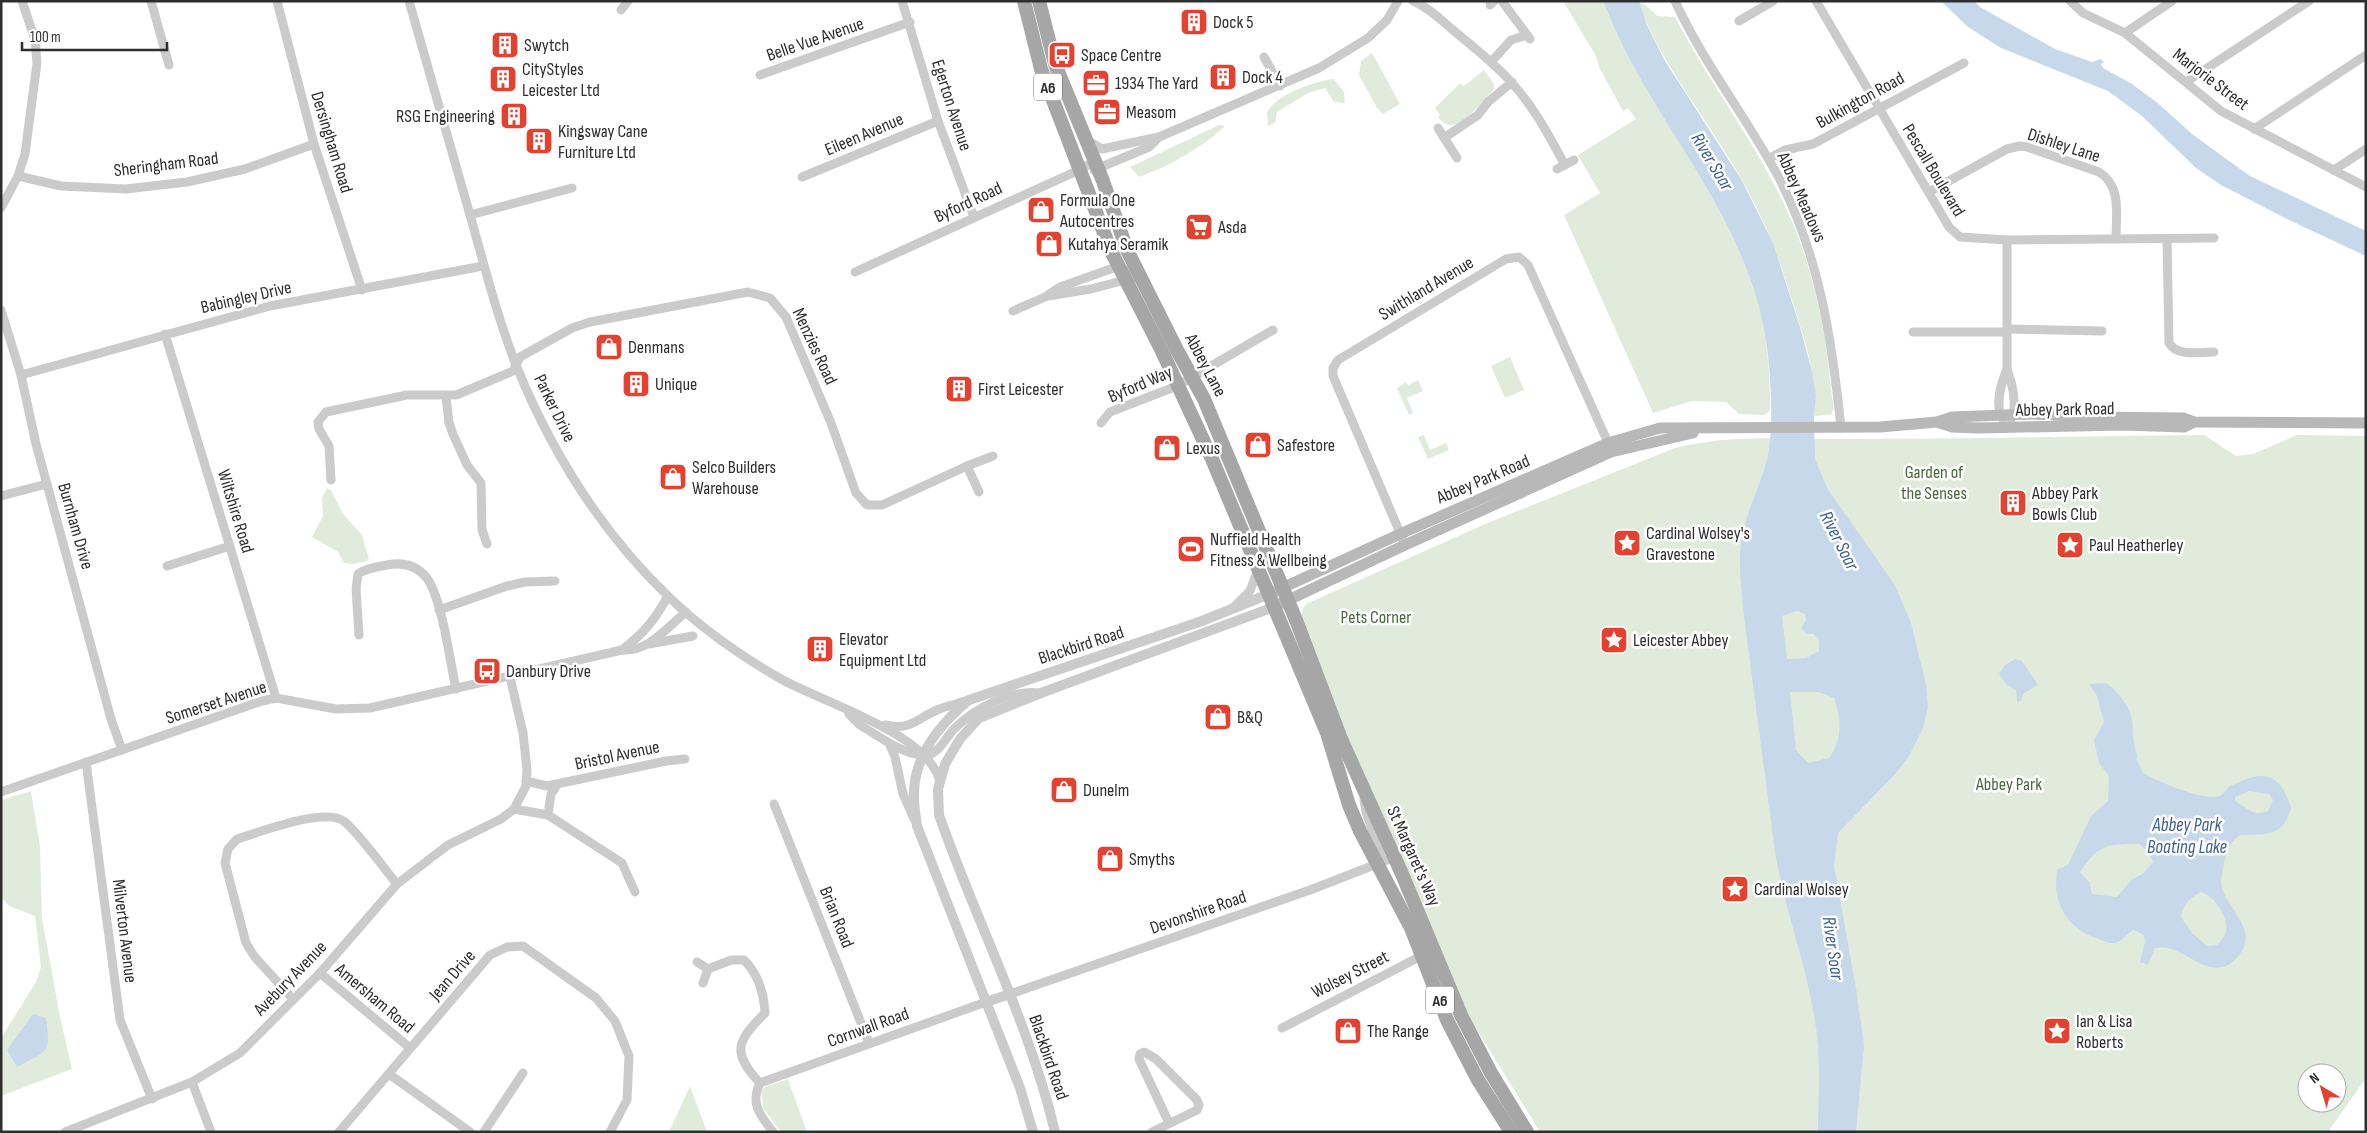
<svg xmlns="http://www.w3.org/2000/svg" width="2367" height="1133" font-family="'Sofia Sans Condensed',sans-serif">
  <style>
    .green { fill: #e1ebdc; fill-rule: evenodd }
    .water { fill: #c8d8eb; fill-rule: evenodd }
    .lines { fill: none; stroke-linecap: round; stroke-linejoin: round }
    .minor { stroke: #cbcbcb; stroke-width: 9 }
    .tertiary { stroke: #cbcbcb; stroke-width: 10 }
    .secondary { stroke: #b8b8b8; stroke-width: 11 }
    .primary { stroke: #a6a6a6; stroke-width: 14 }
    .labels { text-anchor: middle; stroke-width: 5; stroke-linejoin: round; paint-order: stroke }
    .shield { fill: #fff; stroke: #6d6d6d; stroke-width: 1 }
    .shield-label { font-size: 16px; font-weight: bold; fill: #2e2e2e }
    .poi-label { font-size: 18px; fill: #2e2e2e; stroke: #fff; text-anchor: start }
    .street-label { font-size: 18px; fill: #2e2e2e; stroke: #fff }
    .park-label { font-size: 18px; fill: #49693c; stroke: #fff }
    .water-label { font-size: 19px; font-style: italic; fill: #3d628f; stroke: #fff }
  </style>
  <rect width="100%" height="100%" fill="#fff"/>
  <g class="green">
    <path d="M1563,1h40c33,87 96,159 135,243 24,50 33,112 32,167l-6,4 -25,-1 -13,-12 -34,-1 -39,12 -89,-198 36,-22 -22,-38 58,-36 -8,-11 -5,3 -24,-44 -3,-11z"/>
    <path d="M1639,3l5,1 14,12 17,1c35,68 83,128 114,198 16,35 27,75 34,113 5,26 6,53 11,80l-3,7 -17,1c4,-34 -7,-68 -17,-100 -8,-24 -15,-48 -24,-72 -14,-35 -33,-69 -53,-100 -29,-47 -63,-89 -81,-141z"/>
    <path d="M1372,53l28,51 -17,10 -6,-6 -18,-33 2,-14z"/>
    <path d="M1484,70l10,14v5c-8,9 -30,37 -43,36 -6,0 -9,-4 -13,-8l2,-2 -5,-7 25,-25 4,3z"/>
    <path d="M1334,79l10,13 1,11 -11,-1 -9,-14 -17,5 -31,19 -2,11 -7,3 -1,-14c12,-19 46,-30 67,-33z"/>
    <path d="M1219,125l6,1c-25,23 -55,40 -86,51l-9,-10z"/>
    <path d="M1510,357l14,33 -19,8 -14,-32z"/>
    <path d="M1418,380l5,11 -16,7 6,15 -4,2 -12,-27 9,-6 2,3z"/>
    <path d="M1424,435l6,15 16,-7 3,7 -21,9 -10,-22z"/>
    <path d="M2204,435l32,21 17,-2 44,-19 69,1v642l-38,54h-788l-69,-112 -30,-61 -91,-213 -48,-126v-9l4,-7 179,-80 190,-76c59,-15 117,-8 177,-9 117,0 234,-3 352,-4zM2307,1073h30v30h-30z"/>
    <path d="M327,488l4,2 12,24 19,21 7,24 -2,2 -14,3 -9,-1 -6,-11 -26,-15 11,-21 -1,-18z"/>
    <path d="M31,791l9,56 2,71 18,99 12,52 -71,27v-58l35,-56 5,-15 -6,-51 -26,-10 -8,-10v-96z"/>
    <path d="M788,1079l19,53h-26l-18,-24 -1,-17 3,-4z"/>
    <path d="M690,1086l17,46h-38z"/>
  </g>
  <g class="water">
    <path d="M1603,1h36l8,24 18,36 76,118 32,64 27,84 12,44 4,25 -2,20 1,43 12,29 68,97 16,38 15,61 2,23 -5,21 -14,28 -12,16 -59,61 -4,33 22,122 8,57 -8,87h-38c0,-34 3,-71 -2,-104 -8,-60 -31,-116 -41,-176l-32,-243c-1,-24 -6,-48 -1,-72 5,-29 22,-57 27,-87 4,-30 2,-65 -1,-94 -15,-141 -117,-229 -165,-355zM1797,611l8,3 1,7 -5,7 6,6h7l5,5v12l-13,7 -19,1 -5,-43zM1790,692h29l15,6c8,21 8,42 -5,60l-21,5 -12,-13z"/>
    <path d="M1941,1h33l6,6 75,42 37,13 9,-3 3,3 -3,2 2,4 29,16 27,20 33,30 58,42 116,55v25l-77,-36 -68,-35 -25,-17 -54,-52 -34,-25 -107,-43 -33,-21z"/>
    <path d="M2015,659l7,2 16,24 -14,8 -3,8 -4,1 -1,-12 -9,-5 -8,-11 6,-9z"/>
    <path d="M2106,683c12,9 24,22 26,38 2,13 0,24 6,36l-2,1 7,15c19,10 51,24 72,24 8,0 10,-7 15,-11 4,-2 10,-4 14,-6 28,-11 39,2 47,28 -9,30 -24,26 -51,27 -9,6 -13,15 -15,25 -2,10 -6,21 -2,31 8,20 34,40 17,63 -24,32 -48,-1 -73,-6 -4,-1 -8,0 -12,0l-7,17 -8,-3 5,-20 -1,-7 -10,-5c-7,3 -12,12 -19,13 -6,1 -13,-3 -19,-5 -30,-11 -44,-36 -39,-68l11,-5 23,-49 17,-15 1,-25 -10,-13 -5,-23 10,-18 -7,-26 -8,-12zM2249,791l20,3 4,6 -5,11c-15,6 -20,-3 -33,-10v-4zM2139,844l9,8 5,10 -10,12 -11,5 -15,18 -25,-3 -2,-11 -10,-11c19,-28 27,-28 59,-28zM2201,892c14,4 30,28 24,43 -2,3 -5,7 -8,10l-10,1 -15,-13 -11,-16c2,-13 9,-19 20,-25z"/>
    <path d="M33,1014l13,4c5,37 2,32 -29,49l-10,-17z"/>
  </g>
  <g class="lines">
    <g class="minor">
      <path d="M151,1l18,64"/>
      <path d="M277,1l37,143 48,146"/>
      <path d="M409,1c20,69 40,138 59,207 15,52 28,106 48,157 35,86 86,168 153,232 33,32 72,59 112,82 41,23 149,55 159,103"/>
      <path d="M902,1l36,120 36,96"/>
      <path d="M1413,1c15,6 28,19 40,29 20,17 40,32 57,51 23,24 39,55 55,84"/>
      <path d="M1502,1l28,38"/>
      <path d="M1675,1c29,63 72,117 104,177 41,80 53,162 62,250"/>
      <path d="M1816,1l133,226 11,10 47,3 207,-2"/>
      <path d="M2070,1l13,12 42,20 96,78 145,76"/>
      <path d="M1490,5l4,-4"/>
      <path d="M621,10l7,-9"/>
      <path d="M1739,21l34,-20"/>
      <path d="M2125,33l47,-32"/>
      <path d="M1264,57l16,29"/>
      <path d="M1491,62l20,-22 16,-5"/>
      <path d="M760,75l150,-53"/>
      <path d="M2186,82l123,-81"/>
      <path d="M1438,128l19,30"/>
      <path d="M2254,129l112,-74"/>
      <path d="M1444,138l34,-23 10,-13 24,-20"/>
      <path d="M1088,141l14,8 57,-12 160,-69 49,-30 19,-18 11,-19"/>
      <path d="M1768,159l17,-9 28,-6 151,-81"/>
      <path d="M1557,169l17,-9"/>
      <path d="M1094,170l55,-23 10,-10"/>
      <path d="M2334,170l32,-21"/>
      <path d="M18,176l43,10 65,3 61,-7 58,-13 69,-25"/>
      <path d="M802,177l136,-56"/>
      <path d="M1929,192l78,-43 13,-3 7,1 72,25c23,14 17,43 17,67"/>
      <path d="M1,208l17,-32 7,-22 12,-91 -2,-23 -13,-39"/>
      <path d="M470,215l102,-27"/>
      <path d="M2167,239l2,104c8,14 31,9 45,9"/>
      <path d="M855,272l224,-102 16,-9v-3"/>
      <path d="M1048,296l43,-7 34,-9v-6"/>
      <path d="M1,310l20,65 15,69 75,275 11,31"/>
      <path d="M1013,311l32,-14 15,-10 59,-21 22,15"/>
      <path d="M2007,329l95,2"/>
      <path d="M1913,332h94"/>
      <path d="M165,334l111,364"/>
      <path d="M2007,369c5,13 11,37 4,50"/>
      <path d="M21,375l249,-69 213,-40"/>
      <path d="M446,397l3,26 4,11 14,31 14,18 1,47 5,14"/>
      <path d="M2003,420c-9,-15 -2,-36 4,-51v-129"/>
      <path d="M1101,423l9,-11 67,-26 96,-56"/>
      <path d="M967,466l12,26"/>
      <path d="M331,480l-2,-34 -10,-17 -1,-7 8,-10 81,-17h49l57,-24 7,-14 52,-29 18,-6 158,-30 22,6 16,19 45,106 25,70 11,12h15l85,-39 26,-10"/>
      <path d="M1,496l46,-12"/>
      <path d="M1403,540l-70,-164v-8l5,-8 168,-101 13,-2 9,8 82,182"/>
      <path d="M167,566l63,-20"/>
      <path d="M1234,607l16,-16 8,-21"/>
      <path d="M439,610l68,-24 18,-4 30,-1"/>
      <path d="M359,635l-3,-46 2,-15c8,-6 19,-7 29,-9 15,-3 29,0 39,12 16,20 24,85 30,112"/>
      <path d="M649,644l44,-8"/>
      <path d="M622,650c22,-17 32,-29 46,-54"/>
      <path d="M849,714l11,11 29,18 6,14 8,37 11,25"/>
      <path d="M885,725c25,6 31,-6 52,-15 9,-4 21,-6 31,-10"/>
      <path d="M889,743c12,6 29,16 44,10 9,-5 14,-17 21,-24 21,-21 57,-40 87,-36"/>
      <path d="M86,762l34,258 32,79"/>
      <path d="M526,781l21,5 119,-25 19,-2"/>
      <path d="M1,792l261,-91 14,-3 60,11 34,-1 252,-58c27,2 44,-22 64,-38"/>
      <path d="M1364,800l2,12 15,44 -4,7"/>
      <path d="M774,804l95,239"/>
      <path d="M514,809l34,6 74,48 13,29"/>
      <path d="M548,815l3,-21 6,-9"/>
      <path d="M697,962l11,7 -5,14"/>
      <path d="M708,969l23,-9h13c14,14 20,34 21,53 -27,27 -35,39 -5,70 -10,21 0,32 13,49"/>
      <path d="M320,973l90,75"/>
      <path d="M1010,994l300,-104 85,-33"/>
      <path d="M293,999l-39,-43 -8,-13 -21,-80 3,-14 9,-10c24,-7 89,-33 108,-17 16,14 37,44 52,62"/>
      <path d="M1282,1028l143,-74"/>
      <path d="M389,1074l81,58"/>
      <path d="M192,1082l19,50"/>
      <path d="M760,1083l226,-81"/>
      <path d="M65,1132l127,-50 48,-29 80,-80 77,-89 51,-39 53,-26 13,-10 12,-23 1,-16 -4,-37 -13,-56"/>
      <path d="M339,1132l151,-177 17,-8 16,-1 73,52 19,23 14,35 -2,44 -17,32"/>
      <path d="M484,1132l39,-59"/>
      <path d="M1152,1132l45,-22 2,-5 -2,-5 -41,-41 -12,-7 -4,2 -1,5 30,64"/>
    </g>
    <g class="tertiary">
      <path d="M986,1002l24,-8"/>
      <path d="M1033,1132l-13,-44 -103,-262c-1,-9 -3,-19 -3,-27 -2,-41 26,-75 55,-99l233,-79 67,-27"/>
      <path d="M1055,1132c-26,-110 -79,-211 -116,-317l-1,-26 7,-25 15,-25 19,-21 62,-25 233,-86"/>
    </g>
    <g class="secondary">
      <path d="M1937,422l15,5 26,1 144,-3 62,2 10,-5"/>
      <path d="M1269,594l131,-60 208,-91 52,-15 220,-1 57,-5 15,-5 80,-3 58,3 93,1 11,4 172,1"/>
      <path d="M1282,603l123,-58 206,-93 82,-19"/>
    </g>
    <g class="primary">
      <path d="M1024,1l17,68 70,182 50,98 51,110 115,274 22,72 11,26 51,97 36,92 31,60 33,52"/>
      <path d="M1039,1l16,63 48,117 24,69 50,100 27,49 92,221 45,119 61,135 59,141 30,58 36,59"/>
    </g>
  </g>
  <defs>
    <symbol id="building-square" viewBox="-11 -11 22 22"><rect x="-9" y="-9" width="18" height="18" rx="4" fill="#e44231" stroke="#fff"/><path d="M-4-6H4V6H1V3H-1V6H-4ZM-2.5-4.3h1.7v1.8h-1.7ZM.8-4.3h1.7v1.8H.8ZM-2.5-1h1.7V.8h-1.7ZM.8-1h1.7V.8H.8Z" fill="#fff"/></symbol>
    <symbol id="bus-square" viewBox="-11 -11 22 22"><rect x="-9" y="-9" width="18" height="18" rx="4" fill="#e44231" stroke="#fff"/><path d="M-5-6H5V4H4V6H2V4H-2V6H-4V4H-5ZM-3.5-4V0h7V-4ZM-3.5 1.2v1.5H-2V1.2ZM2 1.2v1.5H3.5V1.2Z" fill="#fff"/></symbol>
    <symbol id="office-square" viewBox="-11 -11 22 22"><rect x="-9" y="-9" width="18" height="18" rx="4" fill="#e44231" stroke="#fff"/><path d="M-6-3h4V-5.5h4V-3h4V5H-6ZM-1-4.5V-3h2v-1.5ZM-6 0V1H6V0Z" fill="#fff"/></symbol>
    <symbol id="shop-square" viewBox="-11 -11 22 22"><rect x="-9" y="-9" width="18" height="18" rx="4" fill="#e44231" stroke="#fff"/><path d="M-5-2.5h2.3a2.7 3.5 0 0 1 5.4 0H5L5.5 6h-11ZM-1.5-2.5h3a1.5 2.3 0 0 0-3 0Z" fill="#fff"/></symbol>
    <symbol id="supermarket-square" viewBox="-11 -11 22 22"><rect x="-9" y="-9" width="18" height="18" rx="4" fill="#e44231" stroke="#fff"/><path d="M-6-5.5h2.5l.6 2H6L4.5 2H-2.5L-4.4-4H-6ZM-1.5 3.2a1.3 1.3 0 1 0 .1 0ZM3 3.2a1.3 1.3 0 1 0 .1 0Z" fill="#fff"/></symbol>
    <symbol id="sight-square" viewBox="-11 -11 22 22"><rect x="-9" y="-9" width="18" height="18" rx="4" fill="#e44231" stroke="#fff"/><path d="M0-6L1.8-2.2L6-1.7L2.9 1.2L3.7 5.4L0 3.3L-3.7 5.4L-2.9 1.2L-6-1.7L-1.8-2.2Z" fill="#fff"/></symbol>
    <symbol id="stadium-square" viewBox="-11 -11 22 22"><rect x="-9" y="-9" width="18" height="18" rx="4" fill="#e44231" stroke="#fff"/><path d="M0-5a6.5 5 0 1 0 0 10a6.5 5 0 1 0 0-10ZM-3.5-1.8h7v3.6h-7Z" fill="#fff"/></symbol>
  </defs>
  <g fill-rule="evenodd">
    <use href="#building-square" x="1178" y="6" width="32" height="32"/>
    <use href="#building-square" x="489" y="29" width="32" height="32"/>
    <use href="#bus-square" x="1046" y="39" width="32" height="32"/>
    <use href="#building-square" x="1207" y="61" width="32" height="32"/>
    <use href="#building-square" x="487" y="63" width="32" height="32"/>
    <use href="#office-square" x="1080" y="67" width="32" height="32"/>
    <use href="#office-square" x="1091" y="96" width="32" height="32"/>
    <use href="#building-square" x="498" y="100" width="32" height="32"/>
    <use href="#building-square" x="523" y="125" width="32" height="32"/>
    <use href="#shop-square" x="1025" y="194" width="32" height="32"/>
    <use href="#supermarket-square" x="1183" y="211" width="32" height="32"/>
    <use href="#shop-square" x="1033" y="228" width="32" height="32"/>
    <use href="#shop-square" x="593" y="331" width="32" height="32"/>
    <use href="#building-square" x="620" y="368" width="32" height="32"/>
    <use href="#building-square" x="943" y="373" width="32" height="32"/>
    <use href="#shop-square" x="1242" y="429" width="32" height="32"/>
    <use href="#shop-square" x="1151" y="432" width="32" height="32"/>
    <use href="#shop-square" x="657" y="461" width="32" height="32"/>
    <use href="#building-square" x="1997" y="487" width="32" height="32"/>
    <use href="#sight-square" x="1611" y="527" width="32" height="32"/>
    <use href="#sight-square" x="2054" y="529" width="32" height="32"/>
    <use href="#stadium-square" x="1175" y="533" width="32" height="32"/>
    <use href="#sight-square" x="1598" y="624" width="32" height="32"/>
    <use href="#building-square" x="804" y="633" width="32" height="32"/>
    <use href="#bus-square" x="471" y="655" width="32" height="32"/>
    <use href="#shop-square" x="1202" y="701" width="32" height="32"/>
    <use href="#shop-square" x="1048" y="774" width="32" height="32"/>
    <use href="#shop-square" x="1094" y="843" width="32" height="32"/>
    <use href="#sight-square" x="1719" y="873" width="32" height="32"/>
    <use href="#shop-square" x="1332" y="1015" width="32" height="32"/>
    <use href="#sight-square" x="2041" y="1015" width="32" height="32"/>
  </g>
  <g class="labels">
    <g class="shield">
      <rect x="1034" y="73.5" width="28" height="27" rx="4"/>
      <rect x="1426" y="986.5" width="28" height="27" rx="4"/>
    </g>
    <g class="shield-label">
      <text x="1048" y="93">A6</text>
      <text x="1440" y="1006">A6</text>
    </g>
    <g class="poi-label">
      <text x="1213" y="28">Dock 5</text>
      <text x="524" y="51">Swytch</text>
      <text x="1081" y="61">Space Centre</text>
      <text x="522" y="75">CityStyles<tspan x="522" dy="21">Leicester Ltd</tspan></text>
      <text x="1242" y="83">Dock 4</text>
      <text x="1115" y="89">1934 The Yard</text>
      <text x="1126" y="118">Measom</text>
      <text x="495" y="122" text-anchor="end">RSG Engineering</text>
      <text x="558" y="137">Kingsway Cane<tspan x="558" dy="21">Furniture Ltd</tspan></text>
      <text x="1060" y="206">Formula One<tspan x="1060" dy="21">Autocentres</tspan></text>
      <text x="1218" y="233">Asda</text>
      <text x="1068" y="250">Kutahya Seramik</text>
      <text x="628" y="353">Denmans</text>
      <text x="655" y="390">Unique</text>
      <text x="978" y="395">First Leicester</text>
      <text x="1277" y="451">Safestore</text>
      <text x="1186" y="454">Lexus</text>
      <text x="692" y="473">Selco Builders<tspan x="692" dy="21">Warehouse</tspan></text>
      <text x="2032" y="499">Abbey Park<tspan x="2032" dy="21">Bowls Club</tspan></text>
      <text x="1646" y="539">Cardinal Wolsey's<tspan x="1646" dy="21">Gravestone</tspan></text>
      <text x="1210" y="545">Nuffield Health<tspan x="1210" dy="21">Fitness &amp; Wellbeing</tspan></text>
      <text x="2089" y="551">Paul Heatherley</text>
      <text x="839" y="645">Elevator<tspan x="839" dy="21">Equipment Ltd</tspan></text>
      <text x="1633" y="646">Leicester Abbey</text>
      <text x="506" y="677">Danbury Drive</text>
      <text x="1237" y="723">B&amp;Q</text>
      <text x="1083" y="796">Dunelm</text>
      <text x="1129" y="865">Smyths</text>
      <text x="1754" y="895">Cardinal Wolsey</text>
      <text x="2076" y="1027">Ian &amp; Lisa<tspan x="2076" dy="21">Roberts</tspan></text>
      <text x="1367" y="1037">The Range</text>
    </g>
    <g class="street-label">
      <text transform="translate(815 39) rotate(-19)" y="6">Belle Vue Avenue</text>
      <text transform="translate(2211 79) rotate(37)" y="6">Marjorie Street</text>
      <text transform="translate(1860 100) rotate(-29)" y="6">Bulkington Road</text>
      <text transform="translate(952 105) rotate(72)" y="6">Egerton Avenue</text>
      <text transform="translate(864 134) rotate(-23)" y="6">Eileen Avenue</text>
      <text transform="translate(332 142) rotate(73)" y="6">Dersingham Road</text>
      <text transform="translate(2064 145) rotate(18)" y="6">Dishley Lane</text>
      <text transform="translate(166 164) rotate(-7)" y="6">Sheringham Road</text>
      <text transform="translate(1934 170) rotate(59)" y="6">Pescall Boulevard</text>
      <text transform="translate(1802 197) rotate(66)" y="6">Abbey Meadows</text>
      <text transform="translate(968 202) rotate(-25)" y="6">Byford Road</text>
      <text transform="translate(1426 288) rotate(-31)" y="6">Swithland Avenue</text>
      <text transform="translate(246 297) rotate(-13)" y="6">Babingley Drive</text>
      <text transform="translate(815 346) rotate(65)" y="6">Menzies Road</text>
      <text transform="translate(1206 365) rotate(62)" y="6">Abbey Lane</text>
      <text transform="translate(1140 384) rotate(-23)" y="6">Byford Way</text>
      <text transform="translate(555 408) rotate(64)" y="6">Parker Drive</text>
      <text transform="translate(2065 409) rotate(-1)" y="6">Abbey Park Road</text>
      <text transform="translate(1483 479) rotate(-23)" y="6">Abbey Park Road</text>
      <text transform="translate(236 511) rotate(73)" y="6">Wiltshire Road</text>
      <text transform="translate(76 526) rotate(74)" y="6">Burnham Drive</text>
      <text transform="translate(1081 645) rotate(-18)" y="6">Blackbird Road</text>
      <text transform="translate(216 702) rotate(-18)" y="6">Somerset Avenue</text>
      <text transform="translate(617 755) rotate(-12)" y="6">Bristol Avenue</text>
      <text transform="translate(1414 856) rotate(66)" y="6">St Margaret's Way</text>
      <text transform="translate(1198 912) rotate(-19)" y="6">Devonshire Road</text>
      <text transform="translate(837 917) rotate(68)" y="6">Brian Road</text>
      <text transform="translate(125 931) rotate(83)" y="6">Milverton Avenue</text>
      <text transform="translate(1350 974) rotate(-27)" y="6">Wolsey Street</text>
      <text transform="translate(452 975) rotate(-49)" y="6">Jean Drive</text>
      <text transform="translate(290 978) rotate(-46)" y="6">Avebury Avenue</text>
      <text transform="translate(375 998) rotate(40)" y="6">Amersham Road</text>
      <text transform="translate(868 1027) rotate(-20)" y="6">Cornwall Road</text>
      <text transform="translate(1049 1057) rotate(71)" y="6">Blackbird Road</text>
    </g>
    <g class="park-label">
      <text x="1934" y="478">Garden of<tspan x="1934" dy="21">the Senses</tspan></text>
      <text x="1376" y="623">Pets Corner</text>
      <text x="2009" y="790">Abbey Park</text>
    </g>
    <g class="water-label">
      <text transform="translate(1713 161) rotate(59)" y="7">River Soar</text>
      <text transform="translate(1840 540) rotate(63)" y="7">River Soar</text>
      <text x="2187" y="831">Abbey Park<tspan x="2187" dy="22">Boating Lake</tspan></text>
      <text transform="translate(1834 948) rotate(82)" y="7">River Soar</text>
    </g>
  </g>
  <rect width="2367" height="1133" fill="none" stroke="#2e2e2e" stroke-width="5"/>
  <g transform="translate(2322 1088) rotate(322)"><circle r="24" fill="#ffffff" stroke="#ababab"/>
  <path d="M0-4L9 19L0 12L-9 19Z" fill="#e44231"/>
  <text y="-8" font-size="14" font-weight="bold" text-anchor="middle" fill="#2e2e2e">N</text>
  </g>
  <path d="M22 42v8h145v-8" fill="none" stroke="#2e2e2e" stroke-width="2.5"/>
  <text x="30" y="42" font-size="15" fill="#2e2e2e" stroke="#ffffff" stroke-width="4" paint-order="stroke">100 m</text>
</svg>
